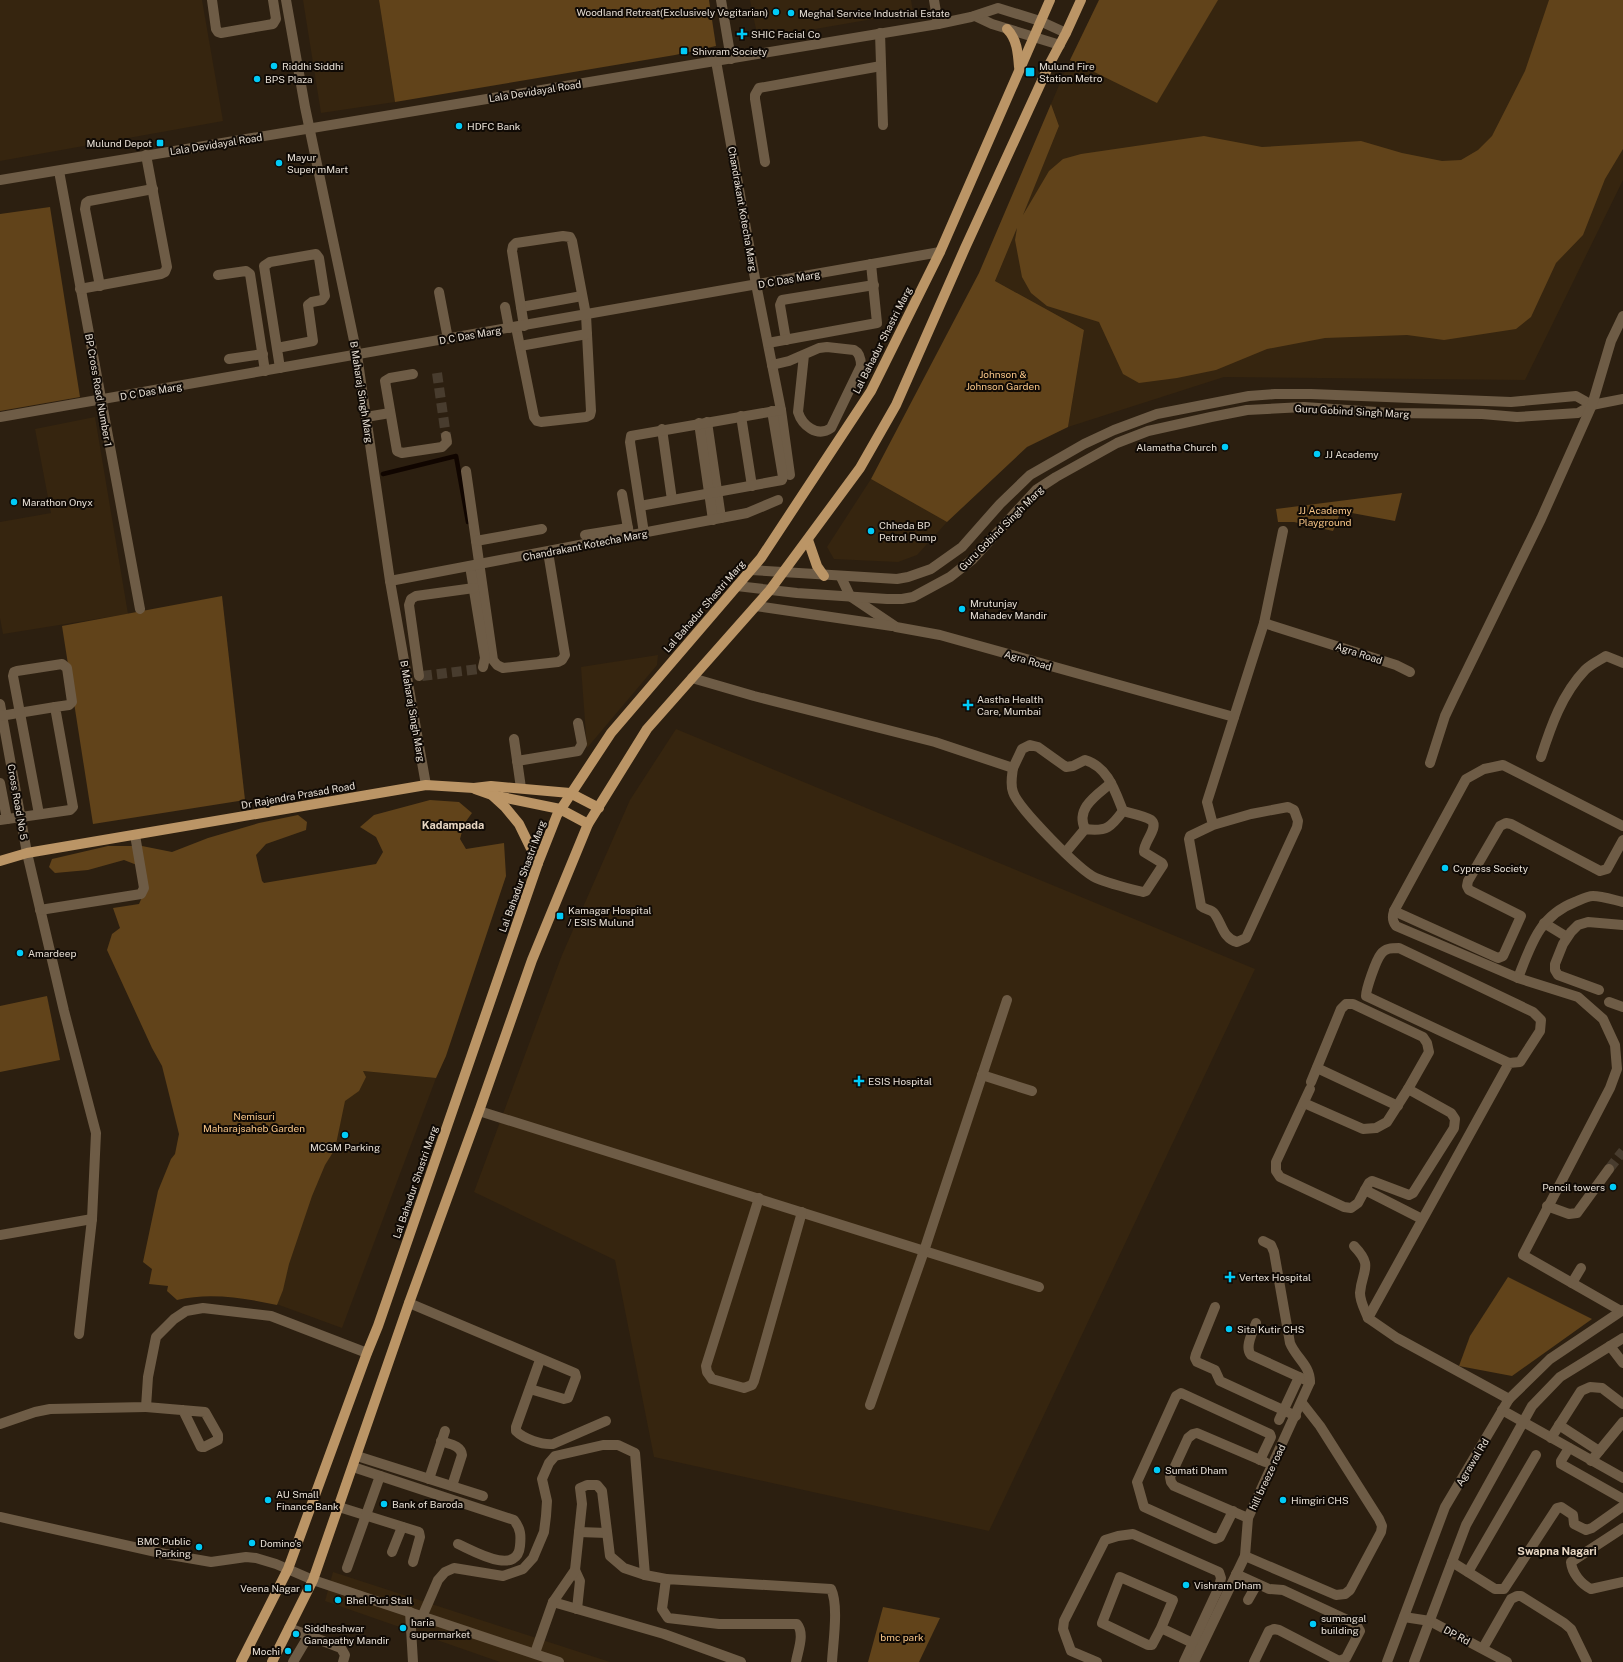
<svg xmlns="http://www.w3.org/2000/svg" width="1623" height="1662" font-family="'Public Sans',sans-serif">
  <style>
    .built { fill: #36250f }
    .green { fill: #61431a }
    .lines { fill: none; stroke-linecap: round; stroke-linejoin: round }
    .stream { stroke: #100500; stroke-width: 4.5 }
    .minor-tunnel { stroke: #483c2e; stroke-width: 10; stroke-dasharray: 10 5; stroke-linecap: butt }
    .minor { stroke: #6e5c46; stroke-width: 10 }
    .major { stroke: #bb9566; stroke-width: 10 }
    .poi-dot { fill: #00cbf8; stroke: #100a05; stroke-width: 1.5 }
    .labels { text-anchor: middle; stroke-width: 4; stroke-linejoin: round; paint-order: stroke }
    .poi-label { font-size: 10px; fill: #e7dfd5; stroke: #100a05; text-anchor: start }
    .street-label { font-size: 10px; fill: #e7dfd5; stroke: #100a05 }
    .park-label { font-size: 10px; fill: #f7c587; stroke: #100a05 }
    .neighbourhood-label { font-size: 11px; font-weight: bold; fill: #e8d7c3; stroke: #100a05 }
  </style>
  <rect width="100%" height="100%" fill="#2c1f10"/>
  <g class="built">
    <path d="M0,0h202l21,121 -223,40z"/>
    <path d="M303,0h76l16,102 -74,11z"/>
    <path d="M750,0h161l2,12 -155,27z"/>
    <path d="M1099,0h524v180l-98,200 -301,-3 -156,50 16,-97 -89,-49 64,-155 -8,-22 19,-44z"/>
    <path d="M95,417l33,197 -125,20 -3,-16v-96l51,-9 -16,-84z"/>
    <path d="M871,479l76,43 -30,33 -19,7 -64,-3 -7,-12z"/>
    <path d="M658,655l-1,10 -70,83 -6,-81z"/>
    <path d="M676,729l579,240 -266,562 -335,-74 -39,-197 -141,-68 88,-237 68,-155z"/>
    <path d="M352,1070l84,8 -94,250 -71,-26z"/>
    <path d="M333,1572l277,90h-110l-175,-61z"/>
  </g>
  <g class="green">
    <path d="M379,0h330l7,46 -41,9 -280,47z"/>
    <path d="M1099,0h119l-61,103 -87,-43z"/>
    <path d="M1549,0h74v149l-18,30 -22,56 -27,28 -25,54 -15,12 -72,11 -37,-5 -82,3 -58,11 -51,21 -39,8 -38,5 -16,-9 -24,-52 -52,-16 -16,-13 -9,-16 -7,-37 2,-12 -22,53 89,49 -16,97 -41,20 -80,75 -76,-43 108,-206 72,-169 8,22 -36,89 26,-44 14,-12 18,-5 123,-18 58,11 99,-6 41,12 40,8 19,-1 17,-10 14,-14 33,-65z"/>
    <path d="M50,207l30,190 -80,14v-197z"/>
    <path d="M1402,493l-7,28 -54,-10 -8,20 -39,-9h-16l-2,-13z"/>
    <path d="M222,596l23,204 -152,24 -31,-198z"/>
    <path d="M430,800l29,2 13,11 -8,11 -4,15 6,10 38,-6 2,33 -60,180 -10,22 -73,-7 3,6 -7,14 -14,10 -10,48 -10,16 -13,31 -23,68 -6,26 -6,15c-33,-7 -67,-13 -100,-5l-10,-9 1,-5 -19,-2 3,-15 -9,-7 15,-71 13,-32 4,-5 4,-20 -17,-68 -10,-18 -45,-98 5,-16 8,-6 -7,-20 26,-4 7,-16 -4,-21 -18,-7 -36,10 -33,3 -6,-6 3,-8 56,-13h34l30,6 36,-14 51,-15 39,-8 9,7 -1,8 -40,14 -10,11 6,26 2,2 112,-19 7,-12 -7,-15 -16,-10 14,-12z"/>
    <path d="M47,996l13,64 -60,12v-66z"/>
    <path d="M1508,1277l84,42 -80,57 -53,-10 11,-30z"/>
    <path d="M883,1607l57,11 -21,44h-51z"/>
  </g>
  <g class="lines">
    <path class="stream" d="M383,474l73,-18 12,66"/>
    <g class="minor-tunnel">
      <path d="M437,373l9,63"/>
      <path d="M422,676l57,-7 4,-2"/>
      <path d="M1609,1169l14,-18"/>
    </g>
    <g class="minor">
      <path d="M212,0l4,29 2,3 3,1 52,-9 3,-5 -3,-19"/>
      <path d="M286,0l19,107 52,248 33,226 36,204"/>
      <path d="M721,0l10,59"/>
      <path d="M934,0l4,24"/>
      <path d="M975,16l17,8 68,21"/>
      <path d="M880,33l3,92"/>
      <path d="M716,61l40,223 25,126 9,65"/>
      <path d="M765,162l-10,-63v-4l4,-7 122,-22"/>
      <path d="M59,171l81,438"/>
      <path d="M0,180l938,-156 33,-7 27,-9 42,13 26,12"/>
      <path d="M218,275l28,-4 4,3 15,97"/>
      <path d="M100,286l-15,-77 1,-6 3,-2 64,-12"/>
      <path d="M80,289l81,-15 4,-2 2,-5 -21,-112"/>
      <path d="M439,292l9,47"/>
      <path d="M505,307l4,21"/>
      <path d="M521,307l61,-11"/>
      <path d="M516,327l18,90 3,4 4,1 45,-5 4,-2 1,-4 -5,-96 -14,-74 -2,-4 -7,-1 -47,7 -3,3 -1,5 12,75"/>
      <path d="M786,340l-6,-35 2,-5 92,-15"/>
      <path d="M768,343l109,-20 -6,-59"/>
      <path d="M520,346l67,-12"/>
      <path d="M277,348l36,-7 -5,-36 4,-3 10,-2 3,-4 -6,-38 -3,-4 -46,8 -6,4 16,102"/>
      <path d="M229,359l34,-5"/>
      <path d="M772,365l17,-4 30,-13 8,-1 27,3c6,3 7,9 7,16l-30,62c-14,10 -29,-3 -33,-16l6,-57"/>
      <path d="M413,374l-23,4 -5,3 12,70 5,2 40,-6 5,-5 -1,-6"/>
      <path d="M1592,405l31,-6"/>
      <path d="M741,416l11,70"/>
      <path d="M0,417l940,-165"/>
      <path d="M366,417l24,-4"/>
      <path d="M707,422l14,96"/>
      <path d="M699,423l14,97"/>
      <path d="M662,429l10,71"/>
      <path d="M466,471l27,189 4,5 6,3 55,-6 4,-2 3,-5 -17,-103"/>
      <path d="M622,494l7,40"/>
      <path d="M640,506l142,-26 1,-3 -11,-66"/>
      <path d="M644,533l-14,-91 1,-6 150,-26"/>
      <path d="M585,535l43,-7"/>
      <path d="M476,541l66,-12"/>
      <path d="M470,566l15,92 -2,9"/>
      <path d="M841,577l9,19 46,31 44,8 294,82"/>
      <path d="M390,581l357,-68 31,-13"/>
      <path d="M737,586l60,7 90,6h15l11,-2 37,-20 23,-18 63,-69 20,-13 61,-34 31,-12 63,-14 36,-7 57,-3 87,6 91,1 35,3 61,-4 14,-8 -16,-9 -65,6 -200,-8h-36l-26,2 -92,18 -43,16 -30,14 -54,31 -30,29 -38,43 -31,22 -23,8 -11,2 -146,-9"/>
      <path d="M756,606l136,20"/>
      <path d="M1264,623l132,42 14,7"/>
      <path d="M419,676l-10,-71 2,-6 5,-3 58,-8"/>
      <path d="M692,678l62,18 181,46 78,26c-1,8 -3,16 0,24 5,16 67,79 83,86 14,6 31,10 47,14l3,-1 17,-26 -1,-2 -18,-11c-1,-10 16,-25 7,-32 -6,-4 -21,-7 -28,-9 -12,16 -16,21 -38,18l-20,24"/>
      <path d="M0,704l27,149 37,158 32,122 -4,86 -92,16"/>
      <path d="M0,716l55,-9"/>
      <path d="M514,739l7,49"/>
      <path d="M1541,757c10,-31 21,-63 44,-87 6,-6 15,-10 21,-14l17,7"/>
      <path d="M517,761l61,-10 4,-7 -4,-21"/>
      <path d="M1430,763l15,-47 8,-17 88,-180 51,-114 19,-64 12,-25"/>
      <path d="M1013,768l9,-19 8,-4 8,2 28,20 7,-1 12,-6c23,7 30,31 38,51"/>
      <path d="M0,783l7,36"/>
      <path d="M0,820l70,-10 3,-3 -18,-100 14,-2 3,-3 -5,-34 -5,-4 -45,7 -3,1 -1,4 26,138"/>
      <path d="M1213,825l-23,11 -1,3 12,67c4,4 10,3 13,7 8,10 9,26 23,29l9,-4 51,-111 1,-6 -4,-11 -6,-3 -37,7 -38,11 -6,-23 57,-179 19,-92"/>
      <path d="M1085,829c-10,-21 12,-34 26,-46"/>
      <path d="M40,910l101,-16 3,-6 -9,-53"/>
      <path d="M1394,911l104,47 5,-2 18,-40 -52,-26 -2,-4 1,-5 32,-55 6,-3 5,1 89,47 7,-2 16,-29"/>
      <path d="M1544,923l23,14"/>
      <path d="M1518,978c13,-33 21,-62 57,-76 5,-2 12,-6 18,-6 9,0 21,4 30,6"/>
      <path d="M1599,990l-41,-15 -3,-5v-6l8,-20 8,-12 7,-7 10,-3 35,3"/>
      <path d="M1609,1002l14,5"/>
      <path d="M1317,1068l81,38"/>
      <path d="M982,1075l50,16"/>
      <path d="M1311,1082l30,-73 5,-5h7l70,33 4,6 2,9 -21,37 43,24 4,6 -1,9 -41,65 -4,2 -37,-14 -3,2 -4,7"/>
      <path d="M1310,1089l-34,73v9l4,6 64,30 7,1 7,-5 7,-13 57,29"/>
      <path d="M1304,1103l59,26 13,-1 11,-6 21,-33"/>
      <path d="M479,1111l560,176"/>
      <path d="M759,1198l-53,168 1,6 5,7 32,9 8,-3 2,-4 48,-169"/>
      <path d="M1547,1206l22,8 8,-1 32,-44"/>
      <path d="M1354,1246c20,21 8,23 6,47 0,9 5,17 8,25"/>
      <path d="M1572,1283l9,-15"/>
      <path d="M409,1303l166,70 1,4 -8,21 -4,1 -34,-10"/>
      <path d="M1215,1307l-19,47 -1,4 2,4 18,8 5,11 76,35"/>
      <path d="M1621,1311l-98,-56 87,-167 7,-19 -2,-24 -12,-26 -25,-22 -60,-19 -122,-52c-4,-5 -4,-9 -2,-15l72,-132 18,-10 19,-4 120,61"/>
      <path d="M1256,1323c-3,9 -12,24 -5,32l59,27"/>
      <path d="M79,1334l13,-115"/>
      <path d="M1610,1346l13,17"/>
      <path d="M540,1360l-24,67v4c8,8 26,14 37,13l53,-23"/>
      <path d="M1509,1399l-112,-61 -29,-20 141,-255 -143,-67c0,-7 10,-36 15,-42 4,-6 11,-6 18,-6l134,64 8,8 -1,11 -20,31 -11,1"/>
      <path d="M870,1405l54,-154 83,-251"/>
      <path d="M146,1407l59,5 13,23v5l-14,7h-3l-18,-37"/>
      <path d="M1502,1410l121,68"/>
      <path d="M1279,1420l20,-43"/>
      <path d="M0,1424l35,-12 15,-3 96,-2 2,-30 8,-40 18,-18 12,-8 17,-3 68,8 96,37"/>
      <path d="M1559,1425l40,26"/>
      <path d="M1551,1438l30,-47 9,-4 12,1 21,16"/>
      <path d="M441,1441c8,3 20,4 21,14l-10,31"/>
      <path d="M1569,1448l-8,13v3l62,35"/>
      <path d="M357,1456l126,40"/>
      <path d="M1591,1461l32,-39"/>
      <path d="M353,1467l161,53c7,9 7,16 6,26 -3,31 -48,4 -62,-2"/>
      <path d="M429,1479l16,-48"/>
      <path d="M339,1507l80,25 1,5 -7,25"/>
      <path d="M1233,1511l-13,26 -5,2 -71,-32 -7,-25 39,-86 5,-3 89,41 1,3 -11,23"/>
      <path d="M0,1517l165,37 46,8 35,-5 10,1 20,6 37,16 246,82"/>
      <path d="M1248,1518l-74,-32 -3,-4 -1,-5 18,-39 5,-4 4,-1 68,29"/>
      <path d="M1623,1528l-52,34c1,11 10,22 20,27l32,-7"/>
      <path d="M579,1532l28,1"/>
      <path d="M392,1552l10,-25"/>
      <path d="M1245,1556l91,39 9,-1 5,-4 31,-58 1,-6 -3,-7 -59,-93 -18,-23"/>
      <path d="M1452,1562l43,27h9l53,-81 4,-1 12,8 1,9 12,6 6,-2 31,-22"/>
      <path d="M347,1568l33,-92"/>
      <path d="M575,1570l5,11 -3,28"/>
      <path d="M1468,1572l68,-117"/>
      <path d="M1236,1574l33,15 14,1 73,34 4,7 -14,27 -7,3 -60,-31 -5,-1 -5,2 -15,31"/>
      <path d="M645,1575l21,4"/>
      <path d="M1248,1600l9,-16"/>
      <path d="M553,1602l111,32 77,28"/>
      <path d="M410,1612l3,50"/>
      <path d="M422,1617l16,-37 7,-8 9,-4 49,8 20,-7 10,-11 11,-26 2,-16 1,-15 -5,-22 7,-16 6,-7 48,-11h15l17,8 10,122 -21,-7 -14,-12 -8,-65 -5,-6h-10l-7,3 2,16 -7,66 -22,32 -18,51"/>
      <path d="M1404,1617l26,4 77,41"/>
      <path d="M289,1628l52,20 4,7 -2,7"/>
      <path d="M1161,1628l12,-28 -53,-23 -18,46 46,22h4l9,-17 36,17"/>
      <path d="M1483,1648l28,-49 6,-3h4l43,27 7,6 16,33"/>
      <path d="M293,1662l16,-27"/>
      <path d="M796,1662c2,-12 9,-28 1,-38h-78l-51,-6 -6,-9 4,-30 165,10c8,16 2,54 1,73"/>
      <path d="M1097,1662l-26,-11 -8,-22 1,-8 41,-81 13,-4 15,-2 86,38 2,6 -2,9 -35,75"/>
      <path d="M1194,1662l51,-106 3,-38 62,-136c0,-17 -14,-24 -20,-39l-16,-91 -3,-7 -8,-4"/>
      <path d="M1387,1662l58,-155 64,-108 41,-40 73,-49"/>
      <path d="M1414,1662l52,-137 66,-119 28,-29 63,-39"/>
    </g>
    <g class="major">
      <path d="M1007,29c10,10 11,24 12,38"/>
      <path d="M808,540l9,26 7,10"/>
      <path d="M475,789l17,6 68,14 28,15"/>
      <path d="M493,796l12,11 14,17 19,39"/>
      <path d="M0,861l27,-8 399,-68 48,3 17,-2 79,7 29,15"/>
      <path d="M241,1662l47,-93 79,-216 11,-27 160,-463 19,-48 54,-82 150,-175 110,-167 69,-139 110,-252"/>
      <path d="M272,1662l41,-82 96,-277 70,-192 53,-151 56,-136 59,-95 123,-139 90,-122 36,-63 69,-157 85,-185 16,-30 15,-33"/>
    </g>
  </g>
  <g class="poi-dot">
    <circle cx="776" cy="12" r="4"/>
    <circle cx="791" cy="13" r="4"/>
    <path d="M740 28h4v4h4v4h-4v4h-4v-4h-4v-4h4z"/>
    <rect x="680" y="47" width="8" height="8" rx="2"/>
    <circle cx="274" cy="66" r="4"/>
    <rect x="1025" y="67" width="10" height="10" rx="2"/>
    <circle cx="257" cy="79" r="4"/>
    <circle cx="459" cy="126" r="4"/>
    <rect x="156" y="139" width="8" height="8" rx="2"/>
    <circle cx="279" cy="163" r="4"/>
    <circle cx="1225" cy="447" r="4"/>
    <circle cx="1317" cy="454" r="4"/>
    <circle cx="14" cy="502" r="4"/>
    <circle cx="871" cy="531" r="4"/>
    <circle cx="962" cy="609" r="4"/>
    <path d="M966 699h4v4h4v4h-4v4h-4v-4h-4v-4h4z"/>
    <circle cx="1445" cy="868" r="4"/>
    <rect x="556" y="912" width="8" height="8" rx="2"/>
    <circle cx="20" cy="953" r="4"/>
    <path d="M857 1075h4v4h4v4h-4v4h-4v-4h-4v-4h4z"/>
    <circle cx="345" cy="1135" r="4"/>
    <circle cx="1613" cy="1187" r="4"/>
    <path d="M1228 1271h4v4h4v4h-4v4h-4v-4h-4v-4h4z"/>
    <circle cx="1229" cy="1329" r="4"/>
    <circle cx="1157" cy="1470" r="4"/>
    <circle cx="268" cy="1500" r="4"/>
    <circle cx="1283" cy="1500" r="4"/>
    <circle cx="384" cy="1504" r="4"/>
    <circle cx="252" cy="1543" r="4"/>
    <circle cx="199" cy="1547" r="4"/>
    <circle cx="1186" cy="1585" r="4"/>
    <rect x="304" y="1584" width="8" height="8" rx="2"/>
    <circle cx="338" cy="1600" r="4"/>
    <circle cx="1313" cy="1624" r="4"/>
    <circle cx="403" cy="1628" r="4"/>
    <circle cx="296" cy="1634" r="4"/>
    <circle cx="288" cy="1651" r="4"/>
  </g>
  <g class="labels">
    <g class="poi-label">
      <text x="768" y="16" text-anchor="end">Woodland Retreat(Exclusively Vegitarian)</text>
      <text x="799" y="17">Meghal Service Industrial Estate</text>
      <text x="751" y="38">SHIC Facial Co</text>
      <text x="692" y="55">Shivram Society</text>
      <text x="282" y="70">Riddhi Siddhi</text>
      <text x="1039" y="70">Mulund Fire<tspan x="1039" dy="12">Station Metro</tspan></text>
      <text x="265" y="83">BPS Plaza</text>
      <text x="467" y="130">HDFC Bank</text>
      <text x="152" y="147" text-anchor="end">Mulund Depot</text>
      <text x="287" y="161">Mayur<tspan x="287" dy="12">Super mMart</tspan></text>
      <text x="1217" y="451" text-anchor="end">Alamatha Church</text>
      <text x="1325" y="458">JJ Academy</text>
      <text x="22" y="506">Marathon Onyx</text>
      <text x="879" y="529">Chheda BP<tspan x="879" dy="12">Petrol Pump</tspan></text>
      <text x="970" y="607">Mrutunjay<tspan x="970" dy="12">Mahadev Mandir</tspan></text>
      <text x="977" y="703">Aastha Health<tspan x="977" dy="12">Care, Mumbai</tspan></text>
      <text x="1453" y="872">Cypress Society</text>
      <text x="568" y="914">Kamagar Hospital<tspan x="568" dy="12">/ ESIS Mulund</tspan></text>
      <text x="28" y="957">Amardeep</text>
      <text x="868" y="1085">ESIS Hospital</text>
      <text x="345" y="1151" text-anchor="middle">MCGM Parking</text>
      <text x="1605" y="1191" text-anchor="end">Pencil towers</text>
      <text x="1239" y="1281">Vertex Hospital</text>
      <text x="1237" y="1333">Sita Kutir CHS</text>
      <text x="1165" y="1474">Sumati Dham</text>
      <text x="276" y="1498">AU Small<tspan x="276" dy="12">Finance Bank</tspan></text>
      <text x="1291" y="1504">Himgiri CHS</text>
      <text x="392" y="1508">Bank of Baroda</text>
      <text x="191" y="1545" text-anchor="end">BMC Public<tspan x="191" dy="12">Parking</tspan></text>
      <text x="260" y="1547">Domino's</text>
      <text x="1194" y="1589">Vishram Dham</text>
      <text x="300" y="1592" text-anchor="end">Veena Nagar</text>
      <text x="346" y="1604">Bhel Puri Stall</text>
      <text x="1321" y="1622">sumangal<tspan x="1321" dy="12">building</tspan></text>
      <text x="411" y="1626">haria<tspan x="411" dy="12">supermarket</tspan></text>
      <text x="304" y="1632">Siddheshwar<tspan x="304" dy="12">Ganapathy Mandir</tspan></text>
      <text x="280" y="1655" text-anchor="end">Mochi</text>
    </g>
    <g class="street-label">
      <text transform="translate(535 91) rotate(-9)" y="4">Lala Devidayal Road</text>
      <text transform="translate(216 144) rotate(-9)" y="4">Lala Devidayal Road</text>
      <text transform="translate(743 209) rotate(80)" y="4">Chandrakant Kotecha Marg</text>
      <text transform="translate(789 279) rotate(-10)" y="4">D C Das Marg</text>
      <text transform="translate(470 335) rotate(-10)" y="4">D C Das Marg</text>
      <text transform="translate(882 340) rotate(-63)" y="4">Lal Bahadur Shastri Marg</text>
      <text transform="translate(99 390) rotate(80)" y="4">BP Cross Road Number 1</text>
      <text transform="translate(151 391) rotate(-10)" y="4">D C Das Marg</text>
      <text transform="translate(362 392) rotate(81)" y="4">B Maharaj Singh Marg</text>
      <text transform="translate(1352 411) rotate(3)" y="4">Guru Gobind Singh Marg</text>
      <text transform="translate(1001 528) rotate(-45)" y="4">Guru Gobind Singh Marg</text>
      <text transform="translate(585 545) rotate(-11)" y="4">Chandrakant Kotecha Marg</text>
      <text transform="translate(704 606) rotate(-49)" y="4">Lal Bahadur Shastri Marg</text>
      <text transform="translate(1359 653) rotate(18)" y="4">Agra Road</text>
      <text transform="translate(1028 660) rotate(16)" y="4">Agra Road</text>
      <text transform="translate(413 711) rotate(80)" y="4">B Maharaj Singh Marg</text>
      <text transform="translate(298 795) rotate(-10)" y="4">Dr Rajendra Prasad Road</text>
      <text transform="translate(18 802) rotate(80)" y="4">Cross Road No 5</text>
      <text transform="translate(522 876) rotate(-70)" y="4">Lal Bahadur Shastri Marg</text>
      <text transform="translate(415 1182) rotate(-71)" y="4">Lal Bahadur Shastri Marg</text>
      <text transform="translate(1472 1462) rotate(-59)" y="4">Agrawal Rd</text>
      <text transform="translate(1267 1477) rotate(-65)" y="4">hill breeze road</text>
      <text transform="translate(1457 1635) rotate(28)" y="4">DP Rd</text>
    </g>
    <g class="park-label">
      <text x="1003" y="378">Johnson &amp;<tspan x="1003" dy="12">Johnson Garden</tspan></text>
      <text x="1325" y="514">JJ Academy<tspan x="1325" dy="12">Playground</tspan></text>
      <text x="254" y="1120">Nemisuri<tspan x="254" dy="12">Maharajsaheb Garden</tspan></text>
      <text x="902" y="1641">bmc park</text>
    </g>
    <g class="neighbourhood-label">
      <text x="453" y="829">Kadampada</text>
      <text x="1557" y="1555">Swapna Nagari</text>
    </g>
  </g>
</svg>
